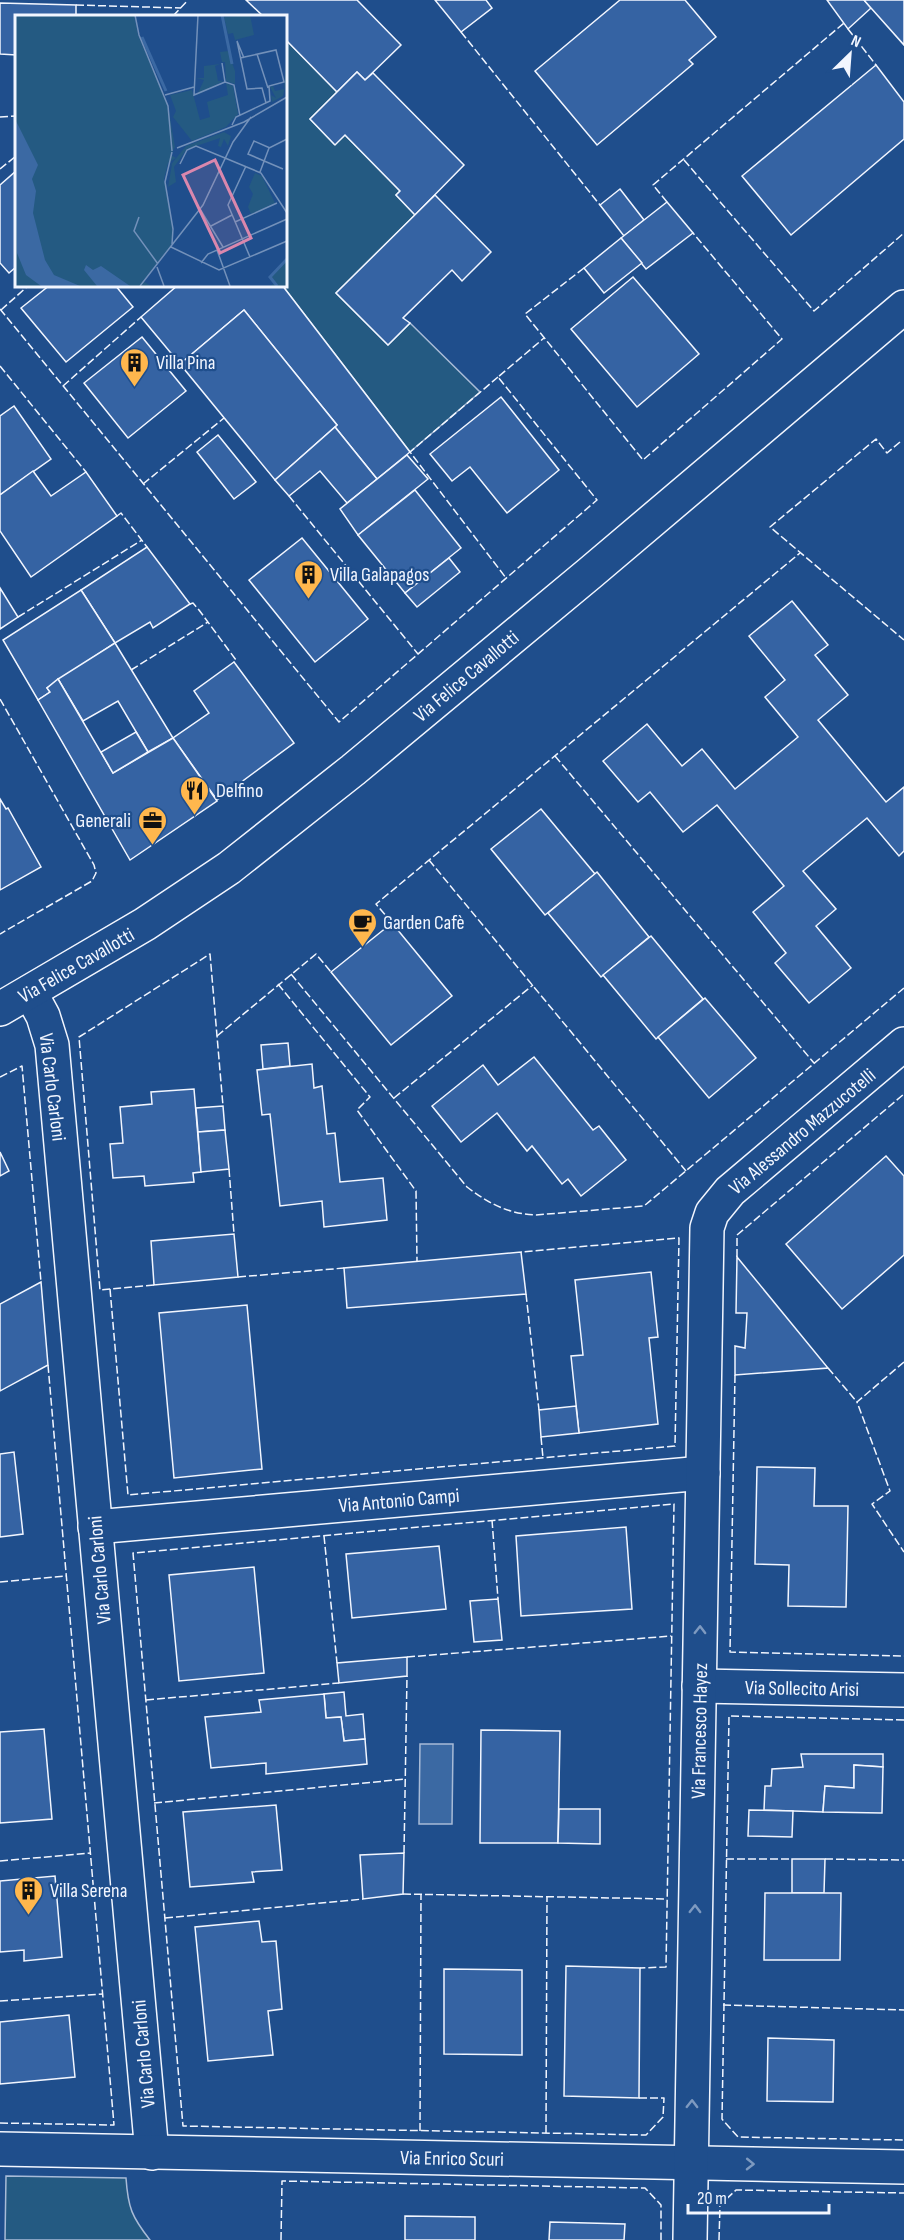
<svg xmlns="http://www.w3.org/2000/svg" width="904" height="2240" font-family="'Sofia Sans Condensed',sans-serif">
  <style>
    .green { fill: #245a82; stroke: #a8bbd7; stroke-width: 1.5 }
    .water { fill: #3b69a3; stroke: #a8bbd7; stroke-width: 1.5 }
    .building { fill: #3563a3; stroke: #f2f6ff; stroke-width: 1.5 }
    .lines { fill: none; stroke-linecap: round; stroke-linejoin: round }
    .minor-casing { stroke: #f2f6ff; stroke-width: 36 }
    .minor { stroke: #1f4e8c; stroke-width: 33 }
    .fence { stroke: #f2f6ff; stroke-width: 1.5; stroke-dasharray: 8 3; stroke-linecap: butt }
    .oneway { stroke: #7e9ac0 }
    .labels { text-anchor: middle; stroke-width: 4.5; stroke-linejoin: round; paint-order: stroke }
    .poi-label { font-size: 20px; fill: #f2f6ff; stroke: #1f4e8c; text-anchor: start }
    .street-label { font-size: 20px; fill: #f2f6ff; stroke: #1f4e8c }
    .inset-river { fill: none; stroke: #3b69a3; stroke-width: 3 }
    .inset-road { fill: none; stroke: #7391ba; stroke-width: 1.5 }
    .view { fill: #da87ad; fill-opacity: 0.15; stroke: #da87ad; stroke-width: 3 }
    .inset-edge { fill: none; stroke: #f2f6ff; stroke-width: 3 }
  </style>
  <rect width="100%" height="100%" fill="#1f4e8c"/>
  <g class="green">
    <path d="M287,41l50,51 -27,27 24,25 11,-9 55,56 -4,4 19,20 -79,78 52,52 22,-22 70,69 -70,60 -128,-167h3v-242z"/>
    <path d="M6,2176l120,2c2,30 6,39 24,62h-145z"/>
  </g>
  <path class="water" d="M420,1744h33l-1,80h-33z"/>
  <g class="building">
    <path d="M246,0h111l44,45 -36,35 -8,-8 -20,20 -52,-53v-23h-22z"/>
    <path d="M435,0h51l6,8 -31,24z"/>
    <path d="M620,0h65l31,37 -27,23 4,4 -96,81 -62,-74z"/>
    <path d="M827,0h37l7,8 -23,21z"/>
    <path d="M864,0h40v45l-33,-37z"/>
    <path d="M0,3l76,2v11h-60v39l-16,-1z"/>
    <path d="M876,65l28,37v37l-113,96 -49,-59z"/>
    <path d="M357,72l8,8 8,-7 91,92 -49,50 -19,-20 4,-4 -55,-56 -10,10 -25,-26z"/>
    <path d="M16,171v96l-7,6 -9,-10v-78z"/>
    <path d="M620,189l24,31 -20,16 -24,-31z"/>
    <path d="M435,195l56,57 -29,29 -10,-11 -49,48 7,5 -22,22 -52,-52z"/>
    <path d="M667,202l26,31 -47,36 -25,-31z"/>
    <path d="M621,238l21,25 -38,30 -20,-25z"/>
    <path d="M633,277l66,77 -62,53 -66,-78z"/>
    <path d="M50,285h65l18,22 -67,55 -45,-54z"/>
    <path d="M178,285h104l128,167 -33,27 -42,-52 2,-2 -93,-115 -64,54 -39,-47z"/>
    <path d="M244,310l93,115 -62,55 -95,-116z"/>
    <path d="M142,337l44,54 -58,47 -44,-55z"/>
    <path d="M501,397l58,73 -52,43 -37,-46 -18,14 -22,-27z"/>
    <path d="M14,406l37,53 -51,36v-79z"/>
    <path d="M335,427l42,52 -30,24 -27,-32 -31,25 -14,-16z"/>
    <path d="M218,435l38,47 -22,17 -37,-47z"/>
    <path d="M407,455l21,24 -70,56 -18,-26z"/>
    <path d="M33,471l18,25 35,-24 31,44 -86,61 -31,-46v-36z"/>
    <path d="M415,490l46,58 -56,45 -47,-58z"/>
    <path d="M302,538l66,81 -53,43 -66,-82z"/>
    <path d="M147,547l43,57 -37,24 -3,-6 -35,21 -34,-53z"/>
    <path d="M449,558l11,14 -43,35 -12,-14z"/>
    <path d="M0,588l18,29 -18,12z"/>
    <path d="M81,590l34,53 -68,45 3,4 -12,8 -35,-60z"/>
    <path d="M792,601l36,44 -13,10 33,40 -30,25 68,82 18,-15v64l-5,5 -32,-38 -64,53 33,38 -20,17 35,42 -42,35 -34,-40 11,-10 -33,-41 31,-26 -67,-81 -34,27 -33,-40 -12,10 -35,-41 44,-37 35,42 20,-17 33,40 63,-52 -33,-40 20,-17 -36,-44z"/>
    <path d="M115,643l58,95 -25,14 -30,-51 -35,20 -25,-42z"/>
    <path d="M234,662l60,81 -77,57 -44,-62 36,-25 -15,-22z"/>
    <path d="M58,679l55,94 60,-35 44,63 -87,59 -92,-160 12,-8 -3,-4z"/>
    <path d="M136,732l12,20 -35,21 -12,-21z"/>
    <path d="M0,799l6,10 2,-1 33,59 -41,23z"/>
    <path d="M541,809l54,65 -50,41 -54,-66z"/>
    <path d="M597,872l52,65 -48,40 -53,-64z"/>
    <path d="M392,923l60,73 -61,49 -60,-73z"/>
    <path d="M651,936l52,63 -47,40 -53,-64z"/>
    <path d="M705,998l51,60 -47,40 -51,-61z"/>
    <path d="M288,1043l2,23 -27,3 -2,-24z"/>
    <path d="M534,1057l59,73 6,-4 27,34 -45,36 -13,-17 -6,5 -30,-38 -5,5 -30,-38 -36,29 -29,-36 51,-41 15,20z"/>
    <path d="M312,1064l2,24 8,-2 5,48 8,-1 5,49 43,-4 4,42 -63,7 -2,-26 -42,5 -10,-92 -8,1 -5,-45z"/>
    <path d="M194,1089l7,83 -8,1 1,9 -49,4 -1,-10 -31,2 -3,-34 13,-1 -3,-36 32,-3 -1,-12z"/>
    <path d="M223,1106l2,24 -27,2 -2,-24z"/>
    <path d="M225,1130l4,39 -28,3 -3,-40z"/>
    <path d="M0,1152l9,19 -9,5z"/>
    <path d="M886,1156l18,20v79l-62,54 -56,-65z"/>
    <path d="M234,1234l4,43 -84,8 -3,-44z"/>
    <path d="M521,1252l5,42 -179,14 -3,-40z"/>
    <path d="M737,1257l91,111 -93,7v-29l10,2 2,-35h-11z"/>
    <path d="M651,1272l7,65 -9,1 9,86 -79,9 -8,-77 12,-1 -8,-75z"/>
    <path d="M41,1282l7,83 -48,26v-87z"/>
    <path d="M247,1305l15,164 -88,9 -15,-165z"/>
    <path d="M576,1406l3,27 -38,4 -2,-27z"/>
    <path d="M14,1452l9,82 -23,3v-83z"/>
    <path d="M757,1467l58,1 -1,38h34l-2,101 -58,-1 1,-41 -34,-1z"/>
    <path d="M626,1527l6,82 -111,7 -5,-80z"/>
    <path d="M439,1546l7,63 -94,9 -6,-64z"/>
    <path d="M254,1567l10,106 -85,8 -10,-106z"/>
    <path d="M498,1599l4,41 -28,2 -4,-41z"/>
    <path d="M407,1657v19l-68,7 -2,-20z"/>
    <path d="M344,1692l2,24 17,-2 2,25 -21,2 -3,-24 -15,1 -2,-24z"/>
    <path d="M324,1694l2,24 15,-1 3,24 21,-2 2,25 -101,10v-11l-55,5 -6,-51 56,-5 -2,-12z"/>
    <path d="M44,1729l8,90 -52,4v-91z"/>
    <path d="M481,1730l79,1 -2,112h-78z"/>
    <path d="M801,1754h82v13l-29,-2v23l-29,-2 -2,26 -59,-2 1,-24h6l1,-17 31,-2z"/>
    <path d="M854,1765l29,2 -1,46 -59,-1 2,-26 29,2z"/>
    <path d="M276,1805l6,65 -30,2 2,10 -64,5 -7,-75z"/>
    <path d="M559,1809h41v35l-42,-1z"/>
    <path d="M749,1810l44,1 -1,26 -44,-1z"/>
    <path d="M404,1853l-1,41 -40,5 -3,-44z"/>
    <path d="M792,1859h33l-1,34h-32z"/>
    <path d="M55,1876l7,81 -38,4v-11l-24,2v-71z"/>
    <path d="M765,1893h76l-1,67h-76z"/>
    <path d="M259,1921l3,21 14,-1 6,68 -14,2 5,44 -65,6 -13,-134z"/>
    <path d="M566,1966l74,2 -1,130 -75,-2z"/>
    <path d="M444,1969l78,1v85l-78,-1z"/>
    <path d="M69,2015l6,62 -75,7v-62z"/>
    <path d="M768,2038l66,2 -1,62 -66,-1z"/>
    <path d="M405,2216l70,1v23h-70z"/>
    <path d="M550,2222l75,2 -1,16h-75z"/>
  </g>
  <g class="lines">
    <defs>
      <g id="minor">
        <path d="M30,992l13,24 9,29 100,1108"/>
        <path d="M0,1009l145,-85 84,-56 124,-98 237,-197 314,-266"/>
        <path d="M95,1527l608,-54"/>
        <path d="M699,1686l205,4"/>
        <path d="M0,2149l904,18"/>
        <path d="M690,2240l17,-1012 5,-15 18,-22 174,-147"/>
      </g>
    </defs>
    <use href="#minor" class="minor-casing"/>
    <use href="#minor" class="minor"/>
    <g class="fence">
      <path d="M76,5l105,3"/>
      <path d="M173,16l15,-16"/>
      <path d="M848,29l28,36"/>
      <path d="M461,32l139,173"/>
      <path d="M0,117l16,-1"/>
      <path d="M684,160l130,151 90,-78"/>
      <path d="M0,169l16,-13"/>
      <path d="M667,202l-14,-17 191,-162"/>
      <path d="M584,268l-59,46 118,146 139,-121 -89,-106"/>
      <path d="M0,309l339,413 258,-222 -99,-123 46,-39"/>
      <path d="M1,310l28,-25"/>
      <path d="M0,366l86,106"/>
      <path d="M498,377l-88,75 96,126"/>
      <path d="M63,386l78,-69"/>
      <path d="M900,442l-13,11 -11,-14 -106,88 134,113"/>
      <path d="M143,484l81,-66"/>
      <path d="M289,496l129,158"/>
      <path d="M117,516l4,-3 26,34"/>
      <path d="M190,604l3,-1 6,7 37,50 -2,2"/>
      <path d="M18,617l124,-77"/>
      <path d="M131,670l77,-48"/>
      <path d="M0,699l94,166 2,8 -4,8 -92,53"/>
      <path d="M555,756l259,307"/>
      <path d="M429,860l257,311"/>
      <path d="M392,923l-16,-19 424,-351"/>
      <path d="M291,974l176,213c21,16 41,27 69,28l108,-9 260,-218"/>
      <path d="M278,984l92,113 -13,13 59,81 1,70"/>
      <path d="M217,1036l99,-82 15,18"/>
      <path d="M0,1077l22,-11 19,216"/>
      <path d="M394,1098l139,-113"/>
      <path d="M229,1169l5,65"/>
      <path d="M737,1257v-22l167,-141"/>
      <path d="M238,1277l106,-9"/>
      <path d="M154,1285l-54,5 -21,-253 131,-83 13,152"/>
      <path d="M110,1289l18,206 547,-49 4,-208 -158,14"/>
      <path d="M526,1294l13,116"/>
      <path d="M904,1362l-47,40 33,89 -18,13 32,48"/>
      <path d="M828,1368l29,34"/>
      <path d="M735,1375l-5,277 174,4"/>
      <path d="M541,1437l2,21"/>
      <path d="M492,1520l6,79"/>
      <path d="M324,1536l13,127"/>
      <path d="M0,1582l66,-6"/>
      <path d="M407,1657l264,-21"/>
      <path d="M146,1700l193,-17"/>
      <path d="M904,1720l-175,-4 -7,403 16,18 166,3"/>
      <path d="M154,1803l252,-24"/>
      <path d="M404,1853l3,-177"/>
      <path d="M726,1859h66"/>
      <path d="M825,1859l79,1"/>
      <path d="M0,1861l91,-8"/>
      <path d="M403,1894l264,5"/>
      <path d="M165,1918l198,-19"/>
      <path d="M0,2001l103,-7"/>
      <path d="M723,2005l181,5"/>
      <path d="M639,2098h25l-1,19 -17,18 -463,-9 -50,-573 541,-49 -8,463 -26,1"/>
      <path d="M0,2123l114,2 -66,-760"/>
      <path d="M420,2131l1,-236"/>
      <path d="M546,2133l1,-237"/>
      <path d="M281,2240l1,-59 363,7 16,17v35"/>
      <path d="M719,2240l1,-35 16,-15 168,3"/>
    </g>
  </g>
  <defs><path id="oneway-chevron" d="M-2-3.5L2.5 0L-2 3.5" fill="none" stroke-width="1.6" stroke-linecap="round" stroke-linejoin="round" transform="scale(1.5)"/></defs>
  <g class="oneway">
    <use href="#oneway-chevron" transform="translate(700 1630) rotate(-89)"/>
    <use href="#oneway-chevron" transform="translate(695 1909) rotate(-89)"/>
    <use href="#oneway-chevron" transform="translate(692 2104) rotate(-89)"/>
    <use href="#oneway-chevron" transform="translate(750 2164) rotate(1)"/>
  </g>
  <defs>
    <symbol id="building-pin" viewBox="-11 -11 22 30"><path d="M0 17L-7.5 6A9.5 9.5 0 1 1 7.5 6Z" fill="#ffb74d" stroke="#1f4e8c"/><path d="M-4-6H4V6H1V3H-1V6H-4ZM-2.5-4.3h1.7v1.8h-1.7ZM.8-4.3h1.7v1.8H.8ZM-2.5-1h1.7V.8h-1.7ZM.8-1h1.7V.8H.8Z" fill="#111"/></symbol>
    <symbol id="restaurant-pin" viewBox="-11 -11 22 30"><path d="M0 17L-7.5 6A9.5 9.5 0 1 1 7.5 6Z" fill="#ffb74d" stroke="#1f4e8c"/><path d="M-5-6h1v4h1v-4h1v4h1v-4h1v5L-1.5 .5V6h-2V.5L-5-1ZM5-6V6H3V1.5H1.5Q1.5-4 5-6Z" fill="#111"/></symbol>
    <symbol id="office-pin" viewBox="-11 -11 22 30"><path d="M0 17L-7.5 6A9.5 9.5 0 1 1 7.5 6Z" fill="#ffb74d" stroke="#1f4e8c"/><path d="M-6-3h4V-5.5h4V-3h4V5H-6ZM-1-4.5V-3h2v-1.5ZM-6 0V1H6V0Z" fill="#111"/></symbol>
    <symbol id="cafe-pin" viewBox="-11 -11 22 30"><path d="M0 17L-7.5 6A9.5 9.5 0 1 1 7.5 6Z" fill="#ffb74d" stroke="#1f4e8c"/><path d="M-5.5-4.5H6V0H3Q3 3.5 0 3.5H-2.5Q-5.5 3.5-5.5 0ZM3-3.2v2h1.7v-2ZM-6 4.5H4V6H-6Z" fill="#111"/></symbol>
  </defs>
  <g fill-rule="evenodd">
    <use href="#building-pin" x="118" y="346" width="33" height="45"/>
    <use href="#building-pin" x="292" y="558" width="33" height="45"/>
    <use href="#restaurant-pin" x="178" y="774" width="33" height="45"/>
    <use href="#office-pin" x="136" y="804" width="33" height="45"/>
    <use href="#cafe-pin" x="346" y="906" width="33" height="45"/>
    <use href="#building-pin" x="12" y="1874" width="33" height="45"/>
  </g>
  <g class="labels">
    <g class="poi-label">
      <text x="156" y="369">Villa Pina</text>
      <text x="330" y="581">Villa Galapagos</text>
      <text x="216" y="797">Delfino</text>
      <text x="131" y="827" text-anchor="end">Generali</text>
      <text x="383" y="929">Garden Cafè</text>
      <text x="50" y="1897">Villa Serena</text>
    </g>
    <g class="street-label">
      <text transform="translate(466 676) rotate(-40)" y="7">Via Felice Cavallotti</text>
      <text transform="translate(76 965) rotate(-30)" y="7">Via Felice Cavallotti</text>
      <text transform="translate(53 1087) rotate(83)" y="7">Via Carlo Carloni</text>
      <text transform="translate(802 1131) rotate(-40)" y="7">Via Alessandro Mazzucotelli</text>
      <text transform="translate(399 1500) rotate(-5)" y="7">Via Antonio Campi</text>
      <text transform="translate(99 1570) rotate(-95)" y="7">Via Carlo Carloni</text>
      <text transform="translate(802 1688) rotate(1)" y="7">Via Sollecito Arisi</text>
      <text transform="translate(699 1731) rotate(-89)" y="7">Via Francesco Hayez</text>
      <text transform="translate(143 2054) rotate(-95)" y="7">Via Carlo Carloni</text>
      <text transform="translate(452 2158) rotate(1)" y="7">Via Enrico Scuri</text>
    </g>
  </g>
  <g transform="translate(15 15)">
    <rect width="272" height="272" fill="#1f4e8c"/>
    <path d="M0,0h119l4,20 30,71 7,41 -4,8 5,3 -8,5 -4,16 9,54 -2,12 -28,36 8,5h-136zM235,0l4,20 -19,5 -2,-7 -5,1 -4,-17zM213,36l7,20v13l-9,-3 -1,-19h-3l-2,-10zM271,48v18l-3,15 -47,26 36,-20 -1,-7 5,3 -6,-11 3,-1 2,5 9,-2zM205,49l-5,2 2,9 1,6h5l-26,14 7,-15 -8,-2h8v-12zM211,68l7,3 5,28 -12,13 -34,14 -19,-24 3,-6 -6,-16 22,-5 8,30 10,-3 -3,-15 21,-7zM209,117l7,4 -3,10 -4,-7 -3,8 -3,-1 2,-8 -33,11 -13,18 2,15 -8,5 4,-23 -3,3 17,-21zM240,158l7,3 13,27 -24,11 -3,-7 5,-13 -4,-7zM271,245v26h-15l4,-4 -4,-5z" fill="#245a82"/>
    <path d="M0,104l23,46 -6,14 4,12 -3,22 12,47 9,15 26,11h-39l-15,-11 -9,-22zM71,250l7,5 8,-4 29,20h-33l-13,-16z" fill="#3b69a3"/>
    <path class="inset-river" d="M207,0l10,49M127,22l24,54M262,271l-7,-9 17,-18"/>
    <path class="inset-road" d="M120,0l4,20 29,71 4,45M183,0l-4,80 31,-13M242,39l11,34M229,43l-7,-17 10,48 15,-1 4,15M207,48l3,19 9,3 6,31M150,80l29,-8M217,110l4,-8 34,-16 -1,-15 15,-4 -8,-32 -36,8M162,133l67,-26 43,-25M255,133l-16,-7 -6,13 35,15M157,137l-7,30 8,47 -1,15M210,143l36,15 26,40M165,149l7,-14 9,-4 29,12M231,151l-18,39 22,52M245,157l9,-24 18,-9M185,194l23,38M124,202l-5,14 24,33M220,207l42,-19M196,211l21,-11M156,232l48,23 68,-29M202,235l13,36M186,248l7,-9 79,-35M142,252l7,19M125,271l63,-81 30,-63 18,-25"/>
    <path class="view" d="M200,145l36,78 -31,15 -37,-78z"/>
    <rect width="272" height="272" class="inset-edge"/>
  </g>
  <g transform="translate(850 54) rotate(25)" stroke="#1f4e8c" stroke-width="4.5" paint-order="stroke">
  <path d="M0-4.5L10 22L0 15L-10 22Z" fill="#f2f6ff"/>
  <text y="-9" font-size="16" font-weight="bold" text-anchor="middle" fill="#f2f6ff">N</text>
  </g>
  <path d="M688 2204v9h141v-9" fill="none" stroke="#f2f6ff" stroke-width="3"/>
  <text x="697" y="2204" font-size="18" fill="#f2f6ff" stroke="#1f4e8c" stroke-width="4.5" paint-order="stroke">20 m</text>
</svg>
